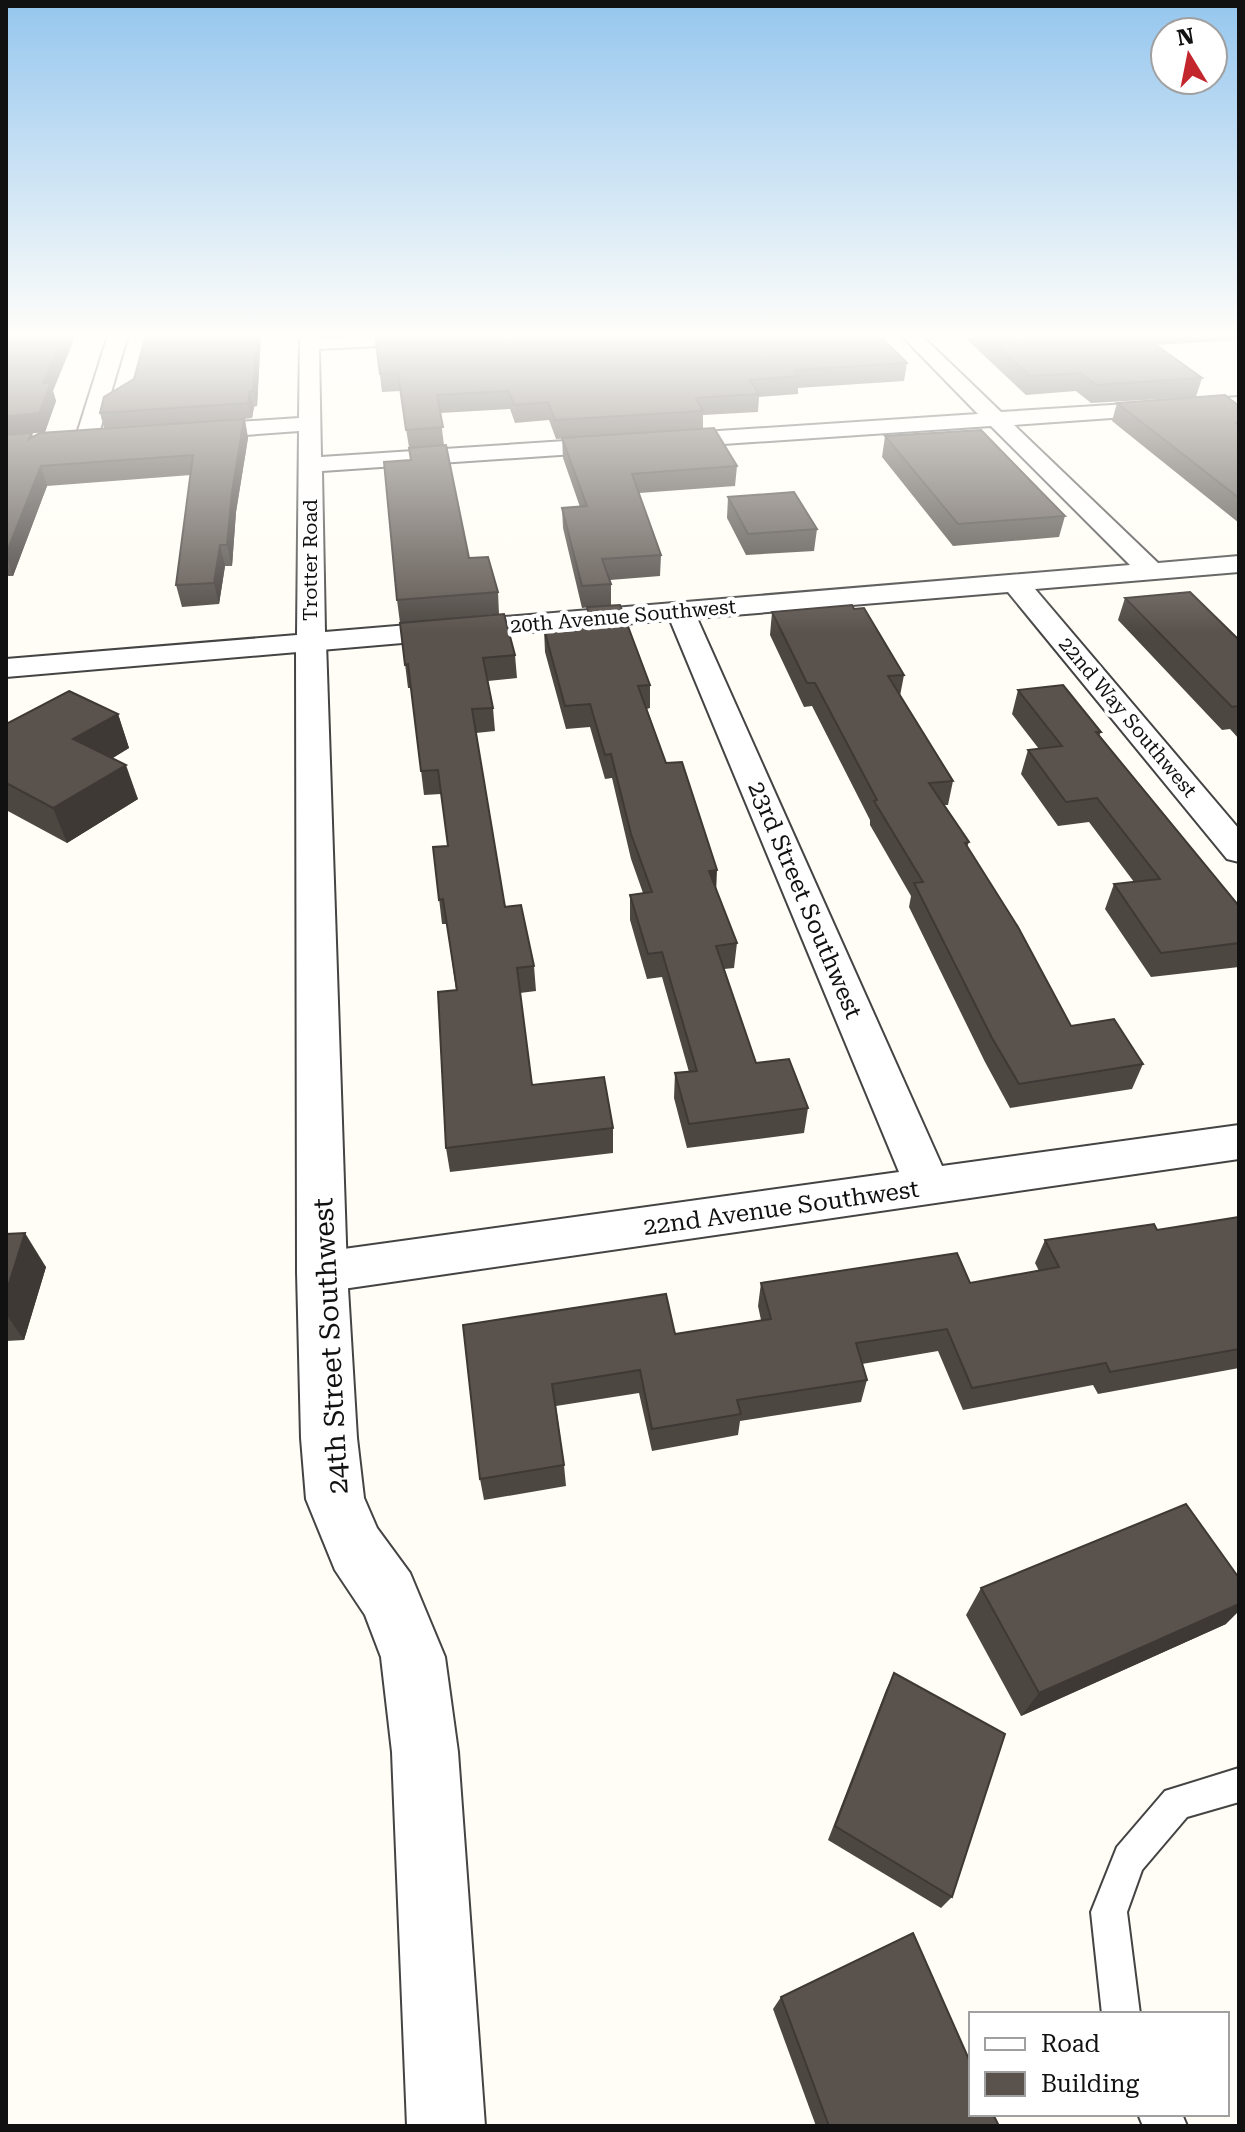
<svg xmlns="http://www.w3.org/2000/svg" width="1245" height="2132" font-family="'Roboto Serif',serif">
  <style>
    .lines { fill: none; stroke-linecap: round; stroke-linejoin: round }
    .service-casing { stroke: #444; stroke-width: 4 }
    .minor-casing { stroke: #444; stroke-width: 4 }
    .tertiary-casing { stroke: #444; stroke-width: 4 }
    .service { fill: #fff; fill-rule: evenodd }
    .minor { fill: #fff; fill-rule: evenodd }
    .tertiary { fill: #fff; fill-rule: evenodd }
    .wall { fill: #4d4742 }
    .shaded-wall { fill: #3f3936 }
    .building { fill: #5a524d; stroke: #3f3936; stroke-width: 2 }
    .labels { text-anchor: middle; stroke-width: 8; stroke-linejoin: round; paint-order: stroke }
    .far-street-label { font-size: 20px; fill: #111; stroke: #fff }
    .street-label { font-size: 24px; fill: #111; stroke: #fff }
    .near-street-label { font-size: 28px; fill: #111; stroke: #fff }
  </style>
  <rect width="100%" height="100%" fill="#fffdf5"/>
  <g class="lines">
    <defs>
      <g id="service">
        <path d="M1239,1768v34l-52,15 -45,53 -15,42 13,102h-38l-11,-102 26,-65 48,-56z"/>
        <path d="M1138,2114h44l5,12h-44z"/>
      </g>
      <g id="minor">
        <path d="M108,335h20l-31,105 -11,7 -11,-7z"/>
        <path d="M300,335h18l1,3 169,-3 -10,6 -159,8 2,108 657,-43 -77,-79h20l80,77 238,-15v12l-225,16 144,138 81,-7v16l-204,17 204,240v33l-12,-3 -219,-267 -311,26 245,548 297,-41v34l-917,133 -17,-6 -7,-14 7,-14 17,-6 577,-80 -229,-552 -664,57v-18l291,-24 2,-204 -108,8 -11,-7 11,-7 108,-7zM991,426l139,139 -805,67 -3,-161z"/>
      </g>
      <path id="tertiary" d="M311,633l11,3 4,6 21,630 10,166 7,60 13,30 33,45 35,84 13,95 27,374h-78l-15,-374 -11,-95 -16,-42 -30,-45 -29,-71 -5,-61 -4,-166 -1,-630 4,-6z"/>
    </defs>
    <use href="#service" class="service-casing"/>
    <use href="#minor" class="minor-casing"/>
    <use href="#tertiary" class="tertiary-casing"/>
    <use href="#service" class="service"/>
    <use href="#minor" class="minor"/>
    <use href="#tertiary" class="tertiary"/>
  </g>
  <g class="wall">
    <path d="M6,335l47,56 3,10 -11,31 -13,1 1,4 71,-9 -4,-15 34,-34 12,-44h115l-4,71 -3,1 -2,11 -7,1 3,19 -12,74 -4,54h-7l-6,38 -37,3 -6,-22 15,-110 -144,11 -34,90h-7z"/>
    <path d="M375,335l532,28 -3,18 -106,7v6l-39,3 -1,15 -55,3v14l-147,10 -7,-19 -34,3 -5,-14 -70,4 4,32 25,113 29,34 1,22 -99,9 -3,-23 14,-140 -11,-69 -18,1z"/>
    <path d="M962,335h277v5l-83,5 46,33 -6,19 -105,6 -15,-12 -50,4z"/>
    <path d="M1117,403l122,3v117l-127,-102z"/>
    <path d="M885,436l180,80 -6,21 -106,9 -71,-89z"/>
    <path d="M562,438l175,28 -2,20 -96,7 22,62 -1,21 -50,4 1,4v21l-29,3 -19,-80 -1,-20 18,-1 -17,-49z"/>
    <path d="M728,497l89,32 -3,22 -68,4 -19,-37z"/>
    <path d="M1125,598l114,42v99l-9,-10 -8,1 -104,-110z"/>
    <path d="M587,607l63,78v23l-3,1 19,54 71,180 -3,25 -10,1 32,94 52,45 -4,25 -117,15 -13,-50 1,-25 14,-1 -27,-95 -15,2 -17,-59v-25l13,-2 -12,-34 -19,-81 -7,1 -15,-52 -24,2 -21,-77 -1,-23 44,-4z"/>
    <path d="M772,612l132,63 -4,21 53,85 -5,24h-4l25,37 -2,5 104,179 72,38 -11,25 -122,19 -25,-46 -76,-155 2,-11 -41,-71v-5l-58,-114 -8,1 -34,-72z"/>
    <path d="M400,623l115,32 2,23 -29,3 5,27 2,23 -19,2 29,174 29,59 2,25 -16,2 12,92 81,43v25l-163,19 -4,-24 10,-158 -9,-66h-5l-9,-77 15,-1 -7,-52 -17,1 -13,-107h-3z"/>
    <path d="M1018,690l83,42 -2,4 140,170v61l-88,10 -46,-68 9,-25 20,-2 -45,-60 -31,4 -37,-52 7,-24 11,-1 -27,-35z"/>
    <path d="M118,714l11,34 -16,10 25,41 -71,44 -61,-33v-86z"/>
    <path d="M1239,1217v151l-141,26 -5,-9 -130,25 -25,-59 -76,13 5,16 -6,22 -121,19 -2,14 -86,16 -13,-58 -83,13 8,59 2,21 -82,14 -4,-21 -17,-154 212,9 86,-14 -3,-14 3,-23h209l69,-12 -4,-8 10,-23 112,-10z"/>
    <path d="M6,1234l40,33 -22,73 -18,1z"/>
    <path d="M981,1588l245,36 -205,92 -55,-101z"/>
    <path d="M894,1673l58,224 -11,11 -113,-68 58,-150z"/>
    <path d="M781,1997l218,129h-183l-43,-117z"/>
  </g>
  <g class="shaded-wall">
    <path d="M64,335h12l-23,56 3,10 -11,31 -39,4v-20l37,-33z"/>
    <path d="M257,335h4l-4,71 -4,-15z"/>
    <path d="M250,391l4,16 -2,11 -4,-15z"/>
    <path d="M244,419l4,19 -12,74 -4,54 -5,-21 5,-53z"/>
    <path d="M41,466l6,20 -34,90 -7,-22z"/>
    <path d="M220,545l5,21 -6,38 -5,-21z"/>
    <path d="M118,714l11,34 -44,26 -12,-35z"/>
    <path d="M126,765l12,34 -71,44 -14,-35z"/>
    <path d="M717,870l-1,24 -7,-23z"/>
    <path d="M25,1233l21,34 -22,73 -18,-26v-21z"/>
    <path d="M1239,1604v7l-13,13 -205,92 18,-23z"/>
  </g>
  <g class="building">
    <path d="M6,335h58l-21,48h8l-12,30 -33,3z"/>
    <path d="M146,335h111l-4,56h-3l-2,12 -148,10 4,-16 30,-18z"/>
    <path d="M375,335h504l28,28 -112,7 4,6 -49,4 9,14 -63,4 7,13 -148,9 -7,-18 -34,3 -5,-14 -72,4 6,32 -37,3 -8,-57 -18,1z"/>
    <path d="M985,335h157l60,43 -106,7 -15,-12 -51,3z"/>
    <path d="M1225,395l14,11v17h-3l3,3v72l-122,-95z"/>
    <path d="M244,419l-12,73 -5,53h-7l-6,38 -38,2 17,-130 -152,11 -35,88v-119l26,-2 -3,6 11,-6z"/>
    <path d="M714,428l23,38 -105,8 29,81 -59,4 9,25 -29,2 -20,-78 25,-2 -25,-68z"/>
    <path d="M981,430l84,86 -107,8 -73,-88z"/>
    <path d="M446,445l23,113 19,-1 10,35 -101,8 -13,-138 27,-2 -2,-12z"/>
    <path d="M794,492l23,37 -69,5 -20,-37z"/>
    <path d="M1190,592l49,48v66l-7,1 -107,-109z"/>
    <path d="M620,605l30,80 -12,1 28,77 16,-1 35,108 -8,1 28,72 -21,3 40,117 33,-4 19,49 -119,16 -14,-51 22,-2 -35,-119 -14,2 -18,-59 22,-3 -21,-58 -20,-80 -6,1 -15,-51 -25,2 -21,-77 48,-4 -5,-18z"/>
    <path d="M852,605l2,4 10,-1 40,67 -16,1 65,105 -24,2 40,59 -4,1 53,84 53,99 43,-7 29,45 -124,20 -27,-46 -78,-155 9,-1 -49,-81 3,-1 -62,-117h-8l-35,-71z"/>
    <path d="M504,614l11,41 -32,3 10,50 -21,1 33,198 16,-2 13,61 -17,2 15,117 72,-8 9,51 -167,20 -8,-156 19,-2 -14,-91 -4,1 -6,-53 15,-1 -10,-76 -17,1 -13,-107 -3,1 -5,-42z"/>
    <path d="M1063,685l38,47h-5l143,174v37l-78,10 -47,-69 46,-5 -63,-81 -31,4 -38,-52 34,-4 -44,-56z"/>
    <path d="M69,691l49,23 -45,25 53,26 -73,43 -47,-25v-59z"/>
    <path d="M1239,1217v132l-129,23 -4,-9 -134,25 -25,-59 -91,14 11,37 -130,20 4,14 -89,15 -12,-59 -88,14 12,81 -84,14 -17,-154 203,-31 9,40 96,-15 -10,-36 196,-30 13,30 89,-16 -14,-27 109,-16 3,6z"/>
    <path d="M25,1233l-19,60v-59z"/>
    <path d="M1186,1504l53,74v26l-200,89 -58,-105z"/>
    <path d="M894,1673l111,61 -53,163 -117,-71z"/>
    <path d="M913,1933l58,131v50h22l6,12h-170l-48,-129z"/>
  </g>
  <linearGradient id="sky" x2="0" y2="1"><stop stop-color="#95c6ee"/><stop offset="0.53" stop-color="#fffefa"/><stop offset="1" stop-color="#fffefa" stop-opacity="0"/></linearGradient>
  <rect width="1245" height="633" fill="url(#sky)"/>
  <g class="labels">
    <g class="far-street-label">
      <text transform="translate(310 560) rotate(-90)" y="7">Trotter Road</text>
      <text transform="translate(623 616) rotate(-5)" y="7">20th Avenue Southwest</text>
      <text transform="translate(1128 717) rotate(50)" y="7">22nd Way Southwest</text>
    </g>
    <g class="street-label">
      <text transform="translate(805 900) rotate(67)" y="8">23rd Street Southwest</text>
      <text transform="translate(781 1208) rotate(-8)" y="8">22nd Avenue Southwest</text>
    </g>
    <g class="near-street-label">
      <text transform="translate(330 1346) rotate(-93)" y="10">24th Street Southwest</text>
    </g>
  </g>
  <rect width="1245" height="2132" fill="none" stroke="#111111" stroke-width="16"/>
  <rect x="969" y="2012" width="260" height="104" fill="#ffffff" stroke="#a0a0a0" stroke-width="2"/>
  <rect x="985" y="2038" width="40" height="12" fill="#ffffff" stroke="#a0a0a0" stroke-width="2"/>
  <text x="1041" y="2052" font-size="24" fill="#111111">Road</text>
  <rect x="985" y="2072" width="40" height="24" fill="#5a524d" stroke="#a0a0a0" stroke-width="2"/>
  <text x="1041" y="2092" font-size="24" fill="#111111">Building</text>
  <g transform="translate(1189 56) rotate(350)"><circle r="38" fill="#ffffff" stroke="#a0a0a0" stroke-width="2"/>
  <path d="M0-6L14 30L0 20L-14 30Z" fill="#c4262e"/>
  <text y="-12" font-size="22" font-weight="bold" text-anchor="middle" fill="#111111">N</text>
  </g>
</svg>
